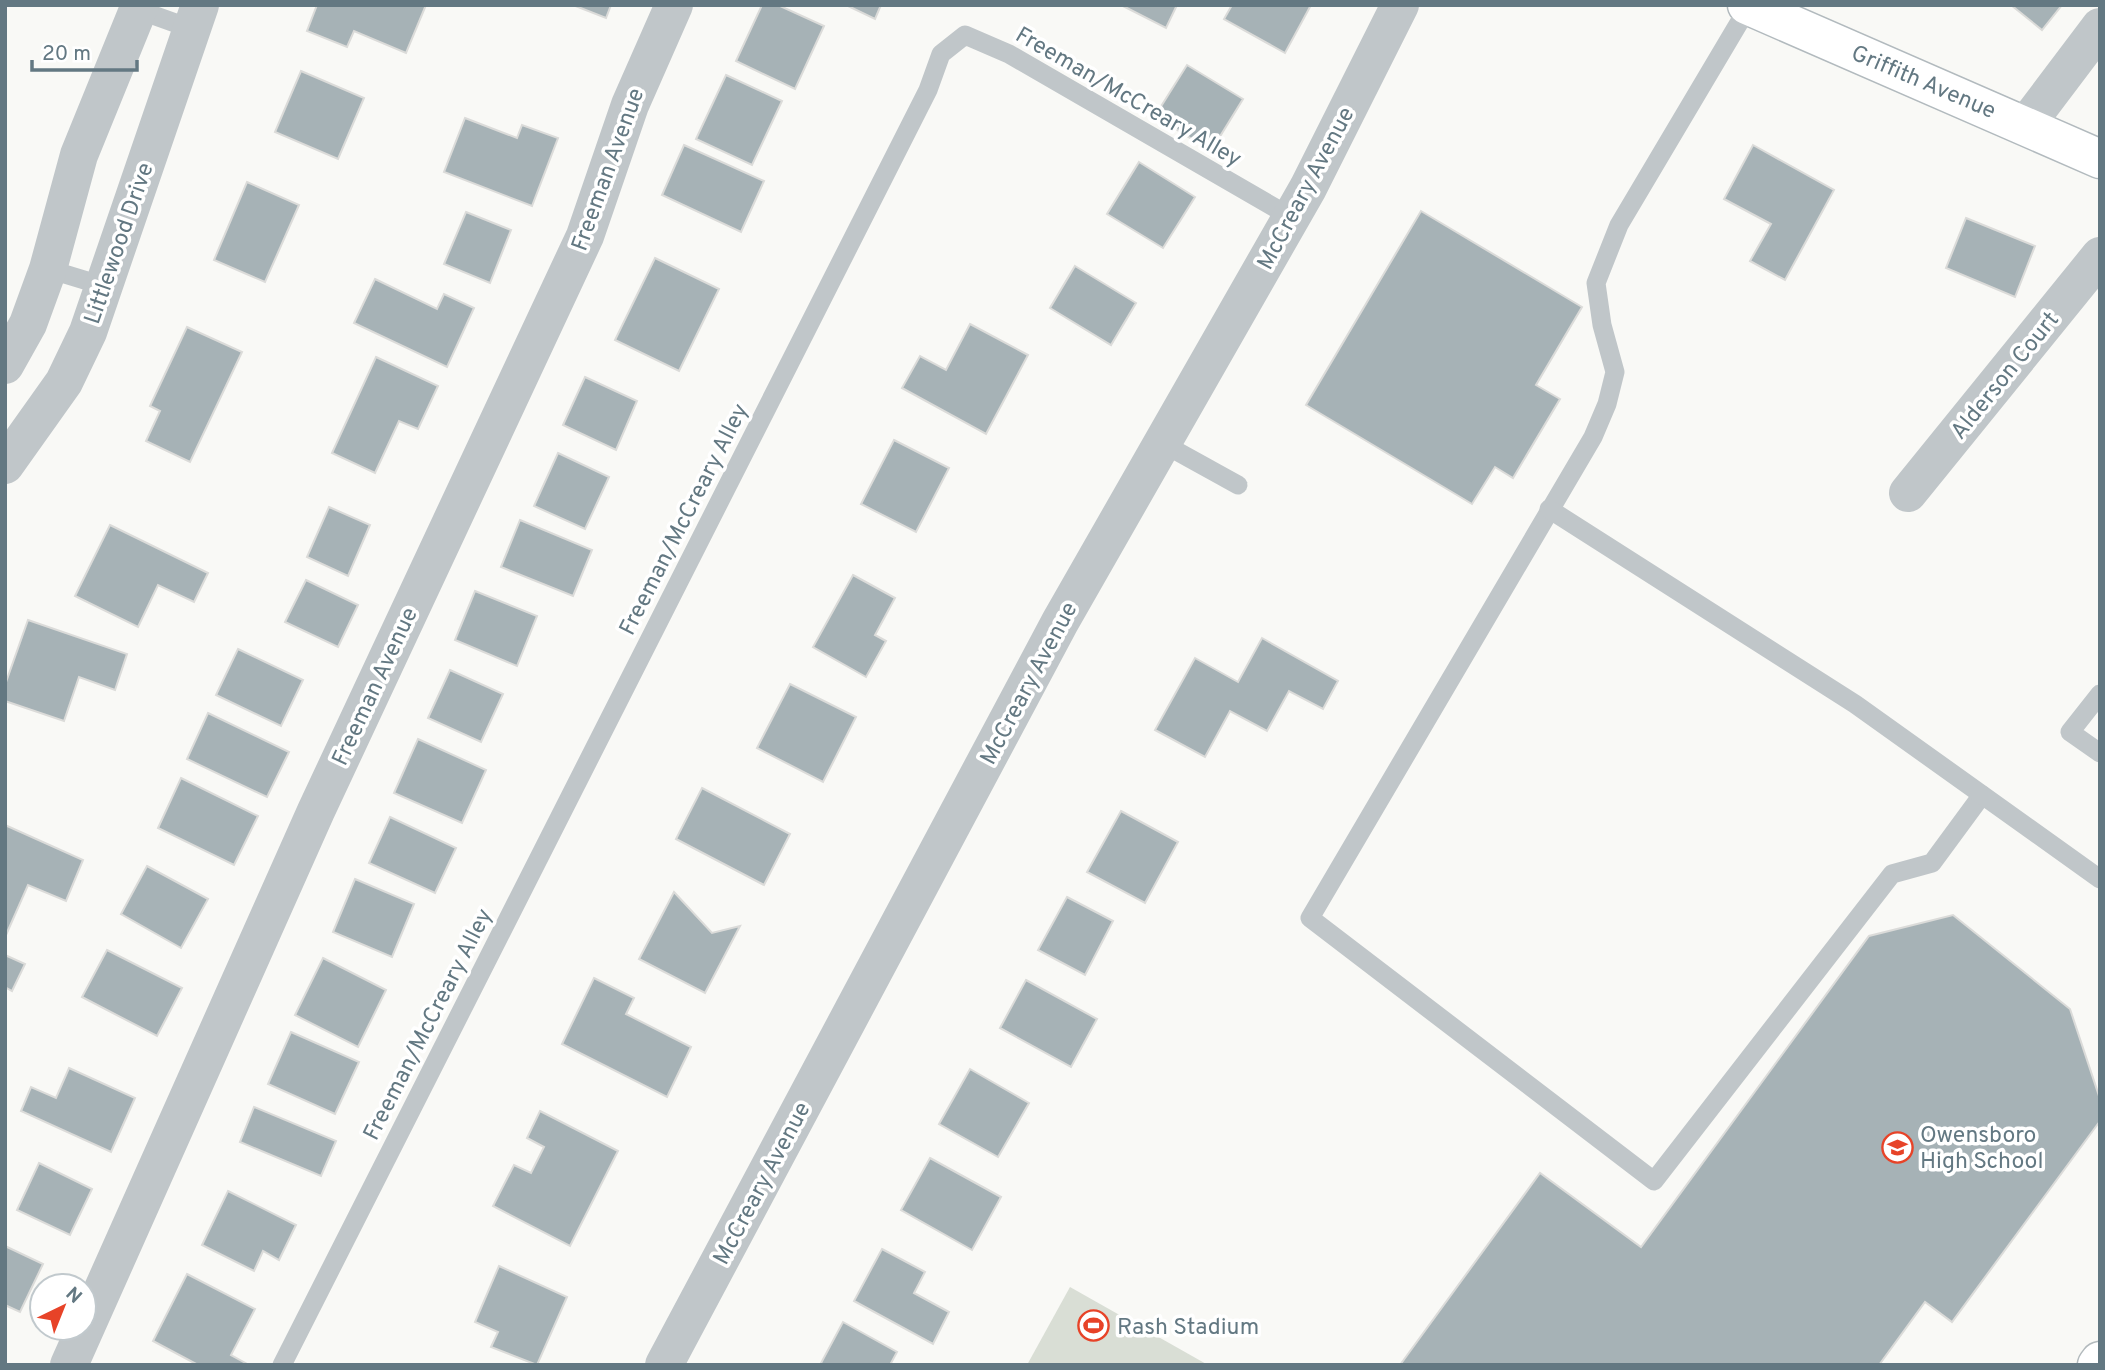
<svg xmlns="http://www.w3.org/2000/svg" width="2105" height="1370" font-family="Overpass,sans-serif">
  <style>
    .green { fill: #d9ded5 }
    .building { fill: #a6b2b6; stroke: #dbdbd9; stroke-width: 2 }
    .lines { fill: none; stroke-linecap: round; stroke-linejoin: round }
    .secondary-casing { stroke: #b2babe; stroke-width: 41 }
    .primary-casing { stroke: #b3babd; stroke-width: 41 }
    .lane { stroke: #c0c6c9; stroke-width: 19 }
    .street { stroke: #c0c6c9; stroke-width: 38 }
    .secondary { stroke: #fff; stroke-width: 38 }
    .primary { stroke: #fff; stroke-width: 38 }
    .labels { text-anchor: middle; stroke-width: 7; stroke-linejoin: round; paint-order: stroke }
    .street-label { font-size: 23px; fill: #637882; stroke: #fff }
    .poi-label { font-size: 23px; fill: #637882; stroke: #fff; text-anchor: start }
  </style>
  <rect width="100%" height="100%" fill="#f9f9f6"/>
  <path class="green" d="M1070,1287l138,78h-181z"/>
  <g class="building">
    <path d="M317,5h109l-20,48 -52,-22 -7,16 -40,-16z"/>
    <path d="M573,5h38l-5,13z"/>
    <path d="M762,5h16l46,21 -29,63 -59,-28z"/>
    <path d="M846,5h35l-6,14z"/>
    <path d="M1121,5h56l-11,23z"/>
    <path d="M1232,5h79l-26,48 -61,-34z"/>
    <path d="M2011,5h51l-20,25z"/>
    <path d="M1187,65l56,34 -32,52 -56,-35z"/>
    <path d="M301,71l63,27 -26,61 -63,-27z"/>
    <path d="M726,75l56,26 -30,64 -56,-26z"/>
    <path d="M465,118l52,20 5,-13 36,13 -26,68 -88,-34z"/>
    <path d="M684,145l80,36 -23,51 -79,-37z"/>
    <path d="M1753,145l81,45 -49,90 -35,-19 21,-37 -47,-25z"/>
    <path d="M1139,162l56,35 -32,51 -56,-34z"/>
    <path d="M247,182l52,23 -34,77 -51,-22z"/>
    <path d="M1421,211l161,96 -46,78 24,14 -47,79 -18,-11 -23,37 -166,-99z"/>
    <path d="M466,212l45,18 -21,53 -46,-19z"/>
    <path d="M1966,218l69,28 -20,51 -69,-29z"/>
    <path d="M655,258l64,31 -40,82 -64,-31z"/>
    <path d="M1075,266l61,37 -25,42 -61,-37z"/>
    <path d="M375,279l62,30 7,-15 30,14 -27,59 -93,-44z"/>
    <path d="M970,324l58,31 -42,79 -84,-46 18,-32 26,14z"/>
    <path d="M187,327l55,25 -52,110 -44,-21 14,-30 -10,-5z"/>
    <path d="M376,357l62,29 -20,43 -19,-8 -24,52 -43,-20z"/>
    <path d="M585,377l52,24 -21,49 -53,-25z"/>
    <path d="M894,440l55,28 -33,64 -55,-28z"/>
    <path d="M558,453l51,24 -24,52 -51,-23z"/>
    <path d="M329,507l41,18 -22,51 -41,-19z"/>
    <path d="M520,520l72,30 -19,46 -72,-29z"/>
    <path d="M110,525l98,48 -14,29 -36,-17 -20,42 -63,-31z"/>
    <path d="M853,575l42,23 -20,37 11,6 -20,36 -53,-30z"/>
    <path d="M306,580l52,25 -20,42 -53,-25z"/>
    <path d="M475,591l62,25 -20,50 -62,-26z"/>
    <path d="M28,620l99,34 -12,36 -36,-13 -15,44 -59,-20v-16z"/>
    <path d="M1262,638l76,43 -15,28 -34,-18 -22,40 -37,-20 -25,46 -50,-27 40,-72 43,24z"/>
    <path d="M238,649l65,31 -22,46 -65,-31z"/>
    <path d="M450,670l53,24 -22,48 -53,-24z"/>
    <path d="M790,684l66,33 -33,65 -66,-34z"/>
    <path d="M208,713l81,39 -22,45 -80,-38z"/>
    <path d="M418,739l68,31 -24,53 -68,-30z"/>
    <path d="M181,778l77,38 -24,49 -76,-37z"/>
    <path d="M702,788l88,46 -26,51 -88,-46z"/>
    <path d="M1121,811l57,31 -33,61 -58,-31z"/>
    <path d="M390,817l66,31 -21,45 -66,-30z"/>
    <path d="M5,825l78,35 -17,41 -38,-16 -22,50z"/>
    <path d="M147,866l61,33 -27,49 -60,-34z"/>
    <path d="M355,879l59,25 -22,53 -59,-25z"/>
    <path d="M674,892l38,41 28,-7 -35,67 -66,-34z"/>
    <path d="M1067,897l46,24 -28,54 -47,-25z"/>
    <path d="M1953,915l117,94 30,90v22l-148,201 -27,-20 -46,63h-479l140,-192 101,74 228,-311z"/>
    <path d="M107,950l75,38 -25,48 -75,-39z"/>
    <path d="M5,955l20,9 -13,27 -7,-4z"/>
    <path d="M323,958l63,32 -28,57 -63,-32z"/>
    <path d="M594,978l40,20 -8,16 65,33 -24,50 -105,-53z"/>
    <path d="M1026,980l71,39 -26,48 -71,-39z"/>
    <path d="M291,1032l68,30 -24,52 -67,-30z"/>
    <path d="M69,1068l66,30 -24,54 -90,-41 10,-24 25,11z"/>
    <path d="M970,1069l59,34 -31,54 -59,-33z"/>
    <path d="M254,1107l82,34 -15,35 -81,-34z"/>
    <path d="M540,1111l78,40 -48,95 -77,-40 21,-41 17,8 13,-26 -17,-9z"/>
    <path d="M930,1158l71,39 -29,53 -71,-40z"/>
    <path d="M39,1163l53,26 -22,46 -53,-25z"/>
    <path d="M228,1191l68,34 -17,35 -16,-9 -9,20 -52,-26z"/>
    <path d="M5,1246l38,18 -23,48 -15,-7z"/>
    <path d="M882,1249l43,23 -11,21 35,19 -16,32 -79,-43z"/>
    <path d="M499,1266l68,31 -30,68 -46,-18 7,-15 -23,-10z"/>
    <path d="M187,1274l68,35 -24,46 18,10h-51l-45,-24z"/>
    <path d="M843,1322l54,30 -7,13h-70z"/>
  </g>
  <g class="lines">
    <defs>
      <path id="secondary" d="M1747,5l353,154"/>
      <path id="primary" d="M2097,1365l3,-4"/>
    </defs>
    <use href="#secondary" class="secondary-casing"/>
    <use href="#primary" class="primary-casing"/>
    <g class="lane">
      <path d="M1749,6l-130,219 -23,58 6,42 13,47 -8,32 -14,33 -283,481 344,263 238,-307 40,-11 50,-68"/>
      <path d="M139,10l53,19"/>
      <path d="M48,269l56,17"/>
      <path d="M1162,443l76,42"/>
      <path d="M1549,509l306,195 245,175"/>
      <path d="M2100,694l-30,38 30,21"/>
      <path d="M282,1365l646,-1275 13,-36 24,-19 44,19 282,163"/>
    </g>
    <g class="street">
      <path d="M2026,125l74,-98"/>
      <path d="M5,365l23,-41 20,-55 31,-114 61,-150"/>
      <path d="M5,465l59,-83 24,-50 112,-327"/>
      <path d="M1908,493l192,-237"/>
      <path d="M69,1365l247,-554 269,-575 45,-131 44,-100"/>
      <path d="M664,1365l396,-743 248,-434 92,-183"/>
    </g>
    <use href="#secondary" class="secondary"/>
    <use href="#primary" class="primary"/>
  </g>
  <defs>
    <symbol id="school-ring" viewBox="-11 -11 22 22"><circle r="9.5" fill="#fff" stroke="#e74328" stroke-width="1.5"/><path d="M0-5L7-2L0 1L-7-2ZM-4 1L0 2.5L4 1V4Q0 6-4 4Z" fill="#e74328"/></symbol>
    <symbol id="stadium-ring" viewBox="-11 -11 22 22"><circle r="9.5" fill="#fff" stroke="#e74328" stroke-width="1.5"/><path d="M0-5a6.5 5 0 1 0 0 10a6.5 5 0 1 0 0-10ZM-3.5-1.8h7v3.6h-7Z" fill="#e74328"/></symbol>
  </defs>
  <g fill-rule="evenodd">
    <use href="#school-ring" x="1880" y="1130" width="35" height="35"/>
    <use href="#stadium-ring" x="1076" y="1308" width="35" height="35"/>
  </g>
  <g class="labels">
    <g class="street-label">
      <text transform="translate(1924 81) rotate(23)" y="8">Griffith Avenue</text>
      <text transform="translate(1129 96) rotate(30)" y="8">Freeman/McCreary Alley</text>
      <text transform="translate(607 169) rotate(-70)" y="8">Freeman Avenue</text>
      <text transform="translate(1305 188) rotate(-62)" y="8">McCreary Avenue</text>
      <text transform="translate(118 243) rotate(-71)" y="8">Littlewood Drive</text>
      <text transform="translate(2004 375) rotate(-51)" y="8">Alderson Court</text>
      <text transform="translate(683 519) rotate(-63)" y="8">Freeman/McCreary Alley</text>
      <text transform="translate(1028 683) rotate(-62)" y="8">McCreary Avenue</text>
      <text transform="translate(374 686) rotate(-65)" y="8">Freeman Avenue</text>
      <text transform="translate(427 1024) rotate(-63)" y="8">Freeman/McCreary Alley</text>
      <text transform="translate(761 1183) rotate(-62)" y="8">McCreary Avenue</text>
    </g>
    <g class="poi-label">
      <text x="1920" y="1142">Owensboro<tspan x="1920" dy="26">High School</tspan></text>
      <text x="1117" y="1334">Rash Stadium</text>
    </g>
  </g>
  <rect width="2105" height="1370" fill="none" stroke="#637882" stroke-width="14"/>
  <g transform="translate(63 1307) rotate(43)"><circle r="33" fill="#ffffff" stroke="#c1c9cd" stroke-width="2"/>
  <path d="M0-5L12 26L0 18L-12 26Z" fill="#e74328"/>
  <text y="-10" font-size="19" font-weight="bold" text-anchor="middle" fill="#637882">N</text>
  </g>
  <path d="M32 60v10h105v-10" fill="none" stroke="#637882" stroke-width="3.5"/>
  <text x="42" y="60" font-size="21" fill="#637882" stroke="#ffffff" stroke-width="5" paint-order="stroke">20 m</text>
</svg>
